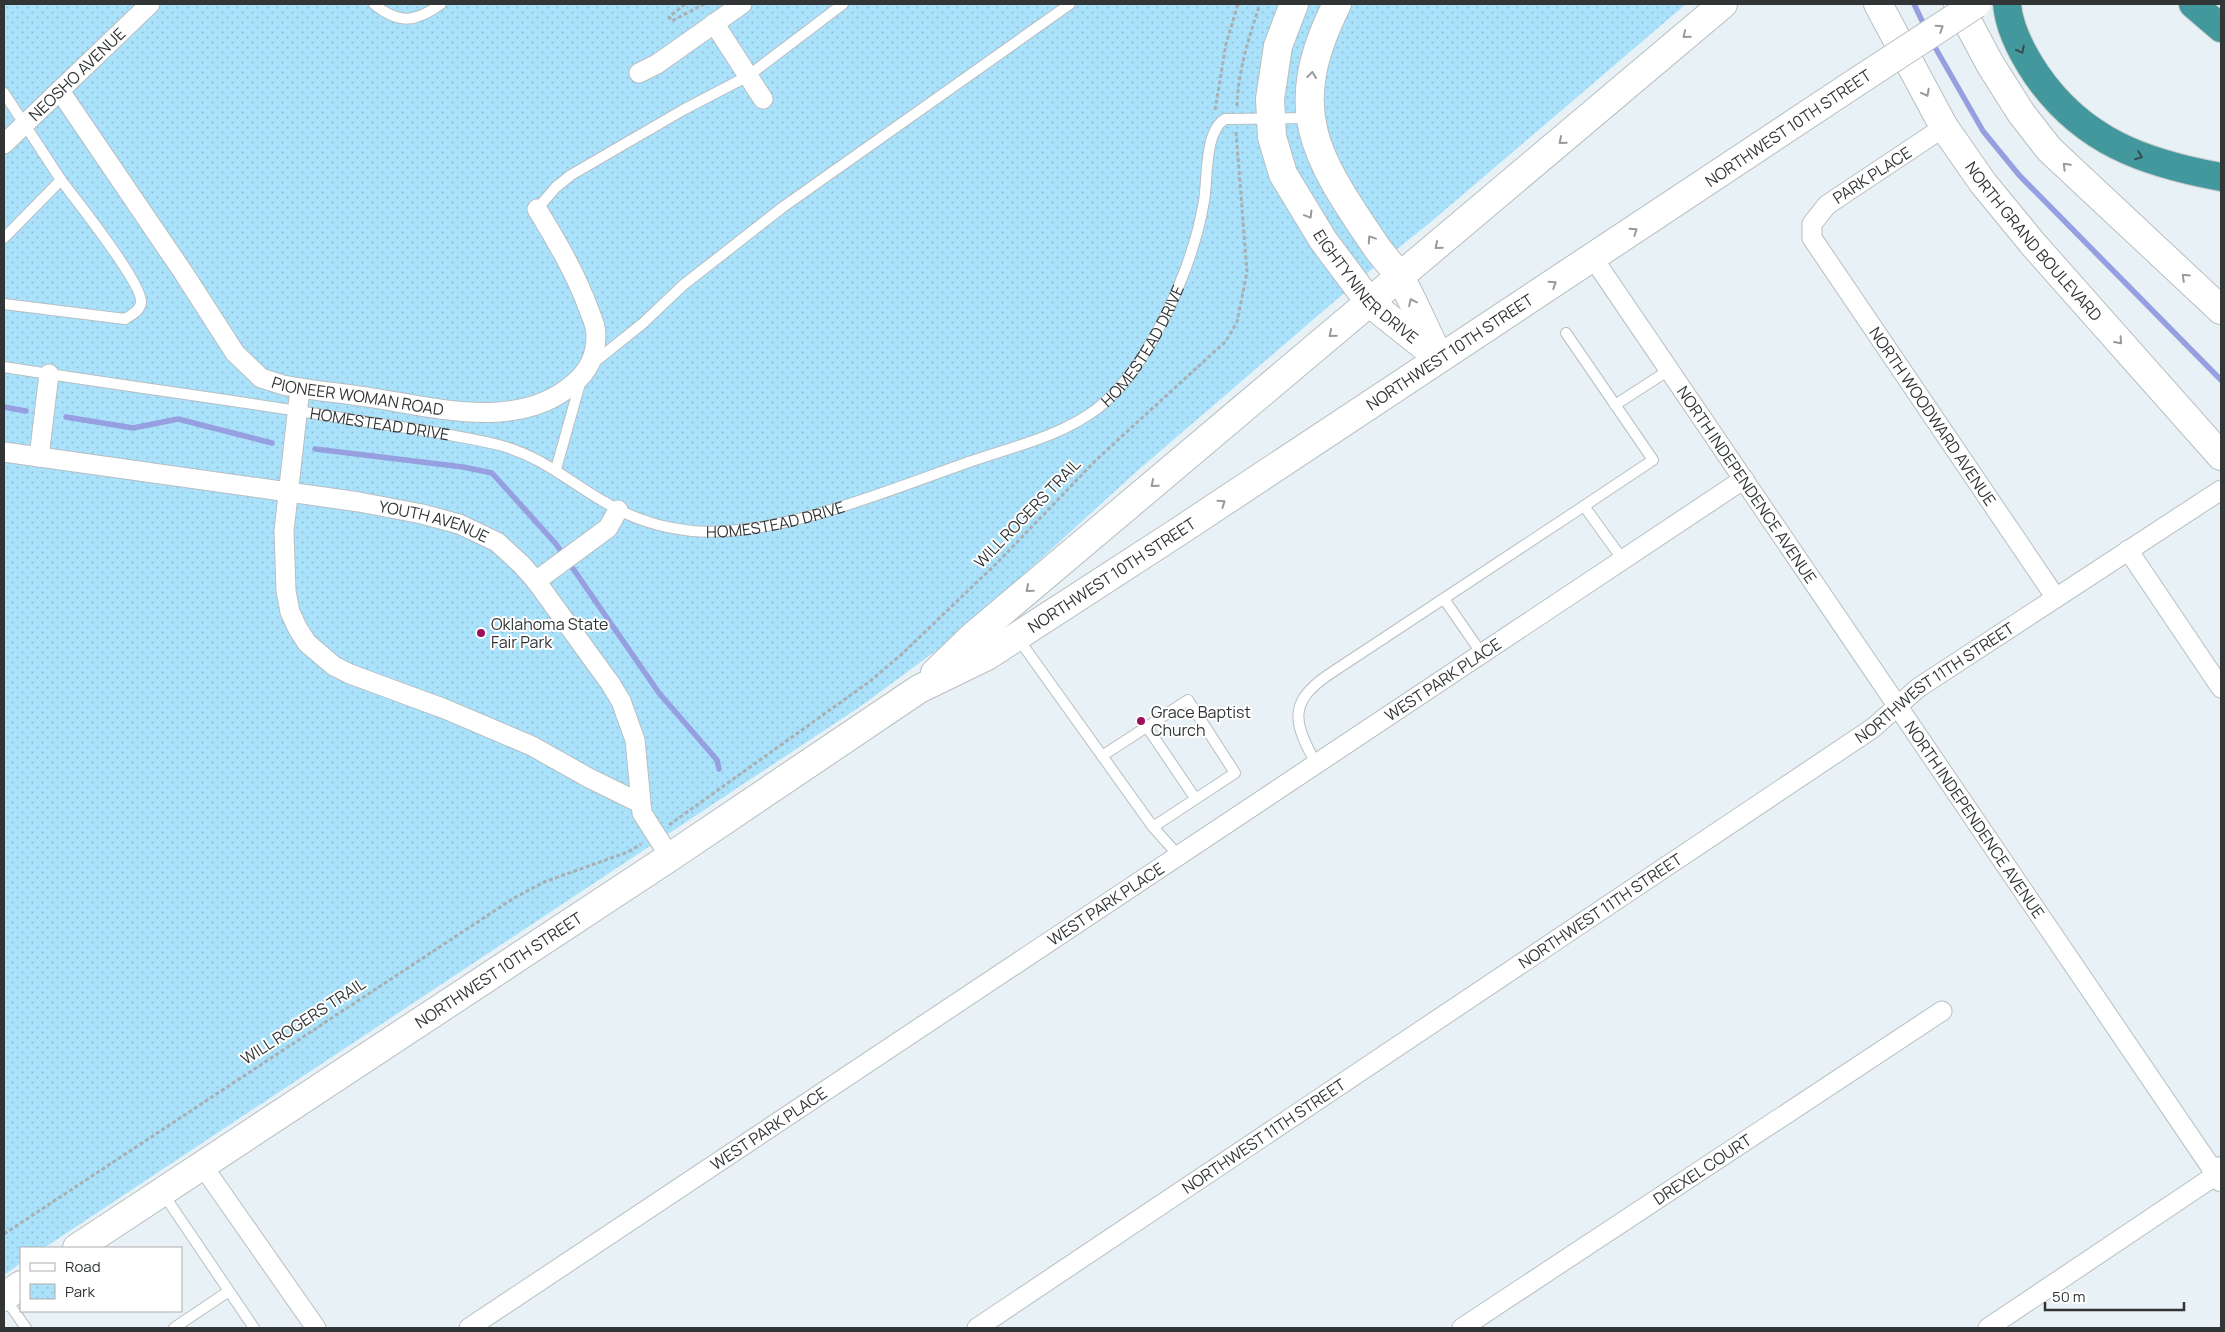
<svg xmlns="http://www.w3.org/2000/svg" width="2225" height="1332" font-family="Manrope,sans-serif">
  <style>
    .park { fill: url(#park-dots) }
    .lines { fill: none; stroke-linecap: round; stroke-linejoin: round }
    .stream { stroke: #969fe0; stroke-width: 5.5 }
    .lane-casing { stroke: #b7bfc3; stroke-width: 12 }
    .street-casing { stroke: #b7bfc3; stroke-width: 21 }
    .secondary-casing { stroke: #b7bfc3; stroke-width: 30 }
    .highway-casing { stroke: #cecfcf; stroke-width: 30 }
    .path { stroke: #a9b0b3; stroke-width: 3; stroke-dasharray: 4 2.5; stroke-linecap: butt }
    .lane { stroke: #fff; stroke-width: 10 }
    .street { stroke: #fff; stroke-width: 19 }
    .secondary { stroke: #fff; stroke-width: 28 }
    .highway { stroke: #43989d; stroke-width: 28 }
    .secondary-bridge-casing { stroke: #b7bfc3; stroke-width: 30; stroke-linecap: butt }
    .secondary-bridge { stroke: #fff; stroke-width: 28 }
    .oneway { stroke: #989a9a }
    .oneway2 { stroke: #364e50 }
    .poi-dot { fill: #9c105e; stroke: #fff; stroke-width: 2 }
    .labels { text-anchor: middle; stroke-width: 4; stroke-linejoin: round; paint-order: stroke }
    .street-label { font-size: 16px; fill: #313536; stroke: #fff }
    .poi-label { font-size: 16px; fill: #313536; stroke: #fff; text-anchor: start }
  </style>
  <defs>
    <pattern id="park-dots" width="8" height="8" patternUnits="userSpaceOnUse" patternTransform="scale(1.25)"><rect width="8" height="8" fill="#aae2fb"/><path d="M2 2h.1M6 6h.1" fill="none" stroke="#93c2d8" stroke-width="1.8" stroke-linecap="round"/></pattern>
  </defs>
  <rect width="100%" height="100%" fill="#e8f1f5"/>
  <path class="park" d="M4,4h1682l-254,217 -61,49 -235,202 -160,146 -35,29 -80,59 -817,542h-23v15l-17,12z"/>
  <g class="lines">
    <g class="stream">
      <path d="M1914,4l12,25"/>
      <path d="M1932,42l51,89 36,44 202,205"/>
      <path d="M4,407l22,4"/>
      <path d="M66,417l67,11 45,-9 94,24"/>
      <path d="M315,449l148,18 29,6 64,71 103,149 58,67 2,9"/>
    </g>
    <defs>
      <g id="lane">
        <path d="M374,4c25,21 42,18 67,0"/>
        <path d="M4,93l57,87 -57,58"/>
        <path d="M537,209l19,-22 15,-12 112,-65 65,-34 95,-72"/>
        <path d="M4,304l121,15c6,-4 14,-7 16,-16 3,-18 -65,-103 -80,-123"/>
        <path d="M1566,333l87,127 -69,46"/>
        <path d="M592,364l50,-40 40,-38 101,-79 287,-203"/>
        <path id="s1" d="M4,367c119,19 238,34 357,54 46,7 93,13 138,24 45,12 71,38 109,59 25,15 56,24 84,27 86,7 196,-41 277,-69 43,-15 93,-26 129,-54 52,-41 95,-142 106,-207 4,-23 0,-69 21,-82l86,-1"/>
        <path d="M1615,405l54,-35"/>
        <path d="M556,469l25,-89"/>
        <path d="M1444,599l38,55"/>
        <path d="M1017,637l136,190 25,28"/>
        <path d="M1147,727l48,71"/>
        <path d="M1102,756l86,-56 47,73 -82,54"/>
        <path d="M1316,764c-21,-40 -30,-60 12,-89l256,-169 39,54"/>
        <path d="M162,1192l92,136"/>
        <path d="M5,1298l21,30"/>
        <path d="M174,1328l55,-37"/>
      </g>
      <g id="street">
        <path d="M714,23l49,76"/>
        <path d="M639,73l18,-9 85,-60"/>
        <path id="s2" d="M60,91l123,181 52,81 26,25 22,7c30,6 60,8 90,13 64,10 146,33 200,-14 16,-13 23,-28 23,-49 0,-8 -4,-18 -7,-25 -13,-36 -32,-68 -52,-101"/>
        <path id="s3" d="M1944,127l-117,78 -15,19v14l244,360"/>
        <path id="s4" d="M4,144l146,-140"/>
        <path id="s5" d="M1593,258l628,924"/>
        <path d="M300,388l-16,143 2,60 4,21 8,17 9,14 27,23 16,8 95,35 87,37 57,32 51,25"/>
        <path id="s6" d="M4,452l355,50 63,12 37,10 38,18 25,23 14,16 74,102 11,18 14,39 7,73 28,44"/>
        <path d="M39,457l10,-83"/>
        <path d="M2128,550l93,138"/>
        <path d="M536,581l72,-53 10,-18"/>
        <path d="M202,1165l114,163"/>
        <path id="s7" d="M469,1328l1275,-849"/>
        <path id="s8" d="M977,1328l896,-600 45,-40 303,-198"/>
        <path id="s9" d="M1462,1328l480,-317"/>
        <path d="M1988,1328l228,-153"/>
      </g>
      <g id="secondary">
        <path id="s10" d="M1294,4l-16,42 -8,53 2,38 11,37 40,66 47,63 69,55"/>
        <path d="M1337,4c-53,106 -23,151 38,241 8,12 19,22 26,34 13,23 23,48 35,72"/>
        <path id="s11" d="M1878,4l66,123 39,56 50,61 188,212"/>
        <path d="M1958,4l32,60 31,49 28,36 172,161"/>
        <path d="M935,673l36,-35 752,-634"/>
        <path d="M2216,1175l5,-4"/>
        <path id="s12" d="M77,1248l593,-391 249,-168 68,-33 194,-126 674,-447"/>
        <path d="M4,1297l17,-12"/>
      </g>
      <g id="highway">
        <path d="M2007,4c2,25 15,49 29,70 46,67 108,89 185,103"/>
        <path d="M2193,4l28,24"/>
      </g>
    </defs>
    <use href="#lane" class="lane-casing"/>
    <use href="#street" class="street-casing"/>
    <use href="#secondary" class="secondary-casing"/>
    <use href="#highway" class="highway-casing"/>
    <g class="path">
      <path d="M685,4l-16,13 3,4 32,-17"/>
      <path d="M1237,106c1,-35 12,-69 23,-102"/>
      <path d="M1215,110l11,-66 12,-40"/>
      <path d="M669,825l200,-143 33,-28 96,-92 98,-102 130,-119 11,-19 10,-50 -11,-140"/>
      <path d="M4,1234l510,-336 30,-16 84,-30 13,-8"/>
    </g>
    <use href="#lane" class="lane"/>
    <use href="#street" class="street"/>
    <use href="#secondary" class="secondary"/>
    <use href="#highway" class="highway"/>
    <defs>
      <path id="secondary-bridge" d="M1855,83l121,-79"/>
    </defs>
    <use href="#secondary-bridge" class="secondary-bridge-casing"/>
    <use href="#secondary-bridge" class="secondary-bridge"/>
  </g>
  <defs><path id="oneway-chevron" d="M-2-3.5L2.5 0L-2 3.5" fill="none" stroke-width="1.6" stroke-linecap="round" stroke-linejoin="round" transform="scale(1.25)"/></defs>
  <g class="oneway">
    <use href="#oneway-chevron" transform="translate(1940 28) rotate(-33)"/>
    <use href="#oneway-chevron" transform="translate(1686 35) rotate(140)"/>
    <use href="#oneway-chevron" transform="translate(1312 75) rotate(-83)"/>
    <use href="#oneway-chevron" transform="translate(1926 93) rotate(62)"/>
    <use href="#oneway-chevron" transform="translate(1562 141) rotate(140)"/>
    <use href="#oneway-chevron" transform="translate(2066 166) rotate(-135)"/>
    <use href="#oneway-chevron" transform="translate(1309 215) rotate(59)"/>
    <use href="#oneway-chevron" transform="translate(1634 231) rotate(-34)"/>
    <use href="#oneway-chevron" transform="translate(1371 239) rotate(-124)"/>
    <use href="#oneway-chevron" transform="translate(1438 246) rotate(140)"/>
    <use href="#oneway-chevron" transform="translate(2185 277) rotate(-137)"/>
    <use href="#oneway-chevron" transform="translate(1553 284) rotate(-33)"/>
    <use href="#oneway-chevron" transform="translate(1412 302) rotate(-116)"/>
    <use href="#oneway-chevron" transform="translate(1332 334) rotate(140)"/>
    <use href="#oneway-chevron" transform="translate(2119 341) rotate(48)"/>
    <use href="#oneway-chevron" transform="translate(1154 484) rotate(140)"/>
    <use href="#oneway-chevron" transform="translate(1222 503) rotate(-34)"/>
    <use href="#oneway-chevron" transform="translate(1029 589) rotate(140)"/>
  </g>
  <g class="oneway2">
    <use href="#oneway-chevron" transform="translate(2021 50) rotate(63)"/>
    <use href="#oneway-chevron" transform="translate(2139 156) rotate(21)"/>
  </g>
  <g class="poi-dot">
    <circle cx="481" cy="633" r="5"/>
    <circle cx="1141" cy="721" r="5"/>
  </g>
  <g class="labels">
    <g class="street-label">
      <text dy="6" stroke="none"><textPath href="#s4" startOffset="101">NEOSHO AVENUE</textPath></text>
      <text transform="translate(1788 128) rotate(-34)" y="6">NORTHWEST 10TH STREET</text>
      <text transform="translate(1872 175) rotate(-33)" y="6">PARK PLACE</text>
      <text dy="6" stroke="none"><textPath href="#s11" startOffset="285">NORTH GRAND BOULEVARD</textPath></text>
      <text dy="6" stroke="none"><textPath href="#s10" startOffset="316">EIGHTY NINER DRIVE</textPath></text>
      <text dy="6" stroke="none"><textPath href="#s1" startOffset="1220">HOMESTEAD DRIVE</textPath></text>
      <text dy="6" stroke="none"><textPath href="#s12" startOffset="1640">NORTHWEST 10TH STREET</textPath></text>
      <text dy="6" stroke="none"><textPath href="#s2" startOffset="450">PIONEER WOMAN ROAD</textPath></text>
      <text dy="6" stroke="none"><textPath href="#s3" startOffset="394">NORTH WOODWARD AVENUE</textPath></text>
      <text dy="6" stroke="none"><textPath href="#s1" startOffset="380">HOMESTEAD DRIVE</textPath></text>
      <text dy="6" stroke="none"><textPath href="#s5" startOffset="274">NORTH INDEPENDENCE AVENUE</textPath></text>
      <text transform="translate(1027 513) rotate(-46)" y="6">WILL ROGERS TRAIL</text>
      <text dy="6" stroke="none"><textPath href="#s1" startOffset="799">HOMESTEAD DRIVE</textPath></text>
      <text dy="6" stroke="none"><textPath href="#s6" startOffset="436">YOUTH AVENUE</textPath></text>
      <text dy="6" stroke="none"><textPath href="#s12" startOffset="1235">NORTHWEST 10TH STREET</textPath></text>
      <text dy="6" stroke="none"><textPath href="#s7" startOffset="1170">WEST PARK PLACE</textPath></text>
      <text dy="6" stroke="none"><textPath href="#s8" startOffset="1155">NORTHWEST 11TH STREET</textPath></text>
      <text dy="6" stroke="none"><textPath href="#s5" startOffset="679">NORTH INDEPENDENCE AVENUE</textPath></text>
      <text dy="6" stroke="none"><textPath href="#s7" startOffset="765">WEST PARK PLACE</textPath></text>
      <text dy="6" stroke="none"><textPath href="#s8" startOffset="750">NORTHWEST 11TH STREET</textPath></text>
      <text dy="6" stroke="none"><textPath href="#s12" startOffset="505">NORTHWEST 10TH STREET</textPath></text>
      <text transform="translate(303 1021) rotate(-33)" y="6">WILL ROGERS TRAIL</text>
      <text dy="6" stroke="none"><textPath href="#s7" startOffset="360">WEST PARK PLACE</textPath></text>
      <text dy="6" stroke="none"><textPath href="#s8" startOffset="345">NORTHWEST 11TH STREET</textPath></text>
      <text dy="6" stroke="none"><textPath href="#s9" startOffset="288">DREXEL COURT</textPath></text>
    </g>
    <g class="poi-label">
      <text x="491" y="630">Oklahoma State<tspan x="491" dy="18">Fair Park</tspan></text>
      <text x="1151" y="718">Grace Baptist<tspan x="1151" dy="18">Church</tspan></text>
    </g>
  </g>
  <rect width="2225" height="1332" fill="none" stroke="#313536" stroke-width="10"/>
  <rect x="20" y="1247" width="162" height="65" fill="#ffffff" stroke="#adaeaf"/>
  <rect x="30" y="1263" width="25" height="8" fill="#ffffff" stroke="#adaeaf"/>
  <text x="65" y="1272" font-size="15" fill="#313536">Road</text>
  <rect x="30" y="1284" width="25" height="15" fill="url(#park-dots)" stroke="#adaeaf"/>
  <text x="65" y="1297" font-size="15" fill="#313536">Park</text>
  <path d="M2045 1302v8h139v-8" fill="none" stroke="#313536" stroke-width="2.5"/>
  <text x="2052" y="1302" font-size="15" fill="#313536" stroke="#ffffff" stroke-width="4" paint-order="stroke">50 m</text>
</svg>
